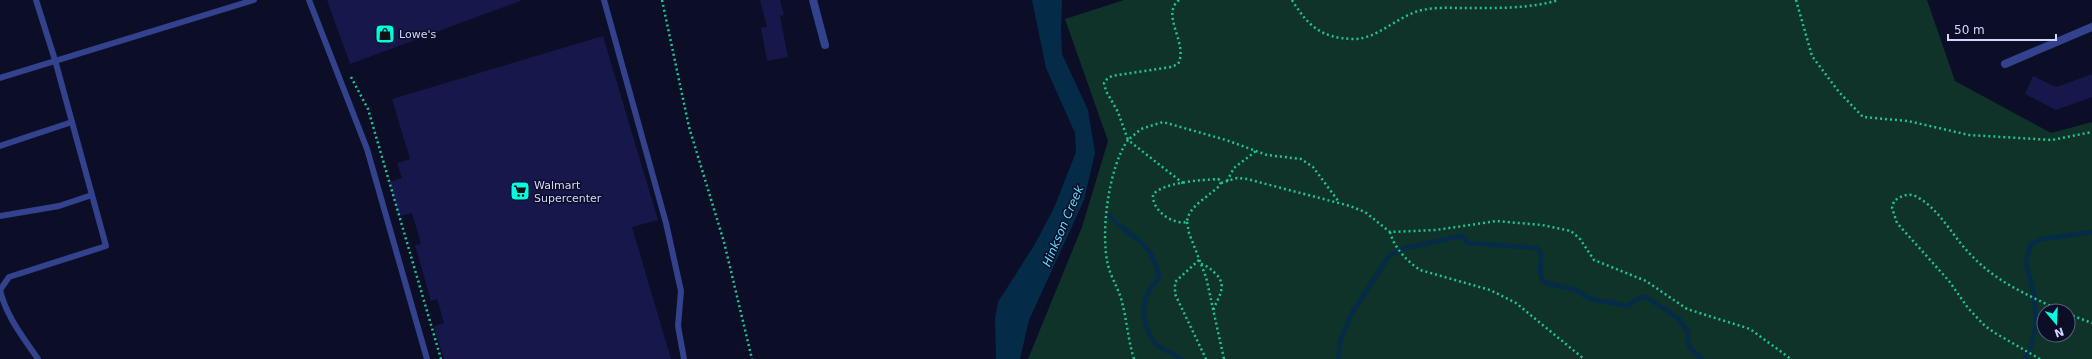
<svg xmlns="http://www.w3.org/2000/svg" width="2092" height="359" font-family="'DejaVu Sans',sans-serif">
  <style>
    .green { fill: #0f3229; fill-rule: evenodd }
    .water { fill: #042c49 }
    .lines { fill: none; stroke-linecap: round; stroke-linejoin: round }
    .stream { stroke: #042c49; stroke-width: 4.5 }
    .building { fill: #16174a }
    .path { stroke: #21c497; stroke-width: 2.5; stroke-dasharray: 2 3; stroke-linecap: butt }
    .service { stroke: #32428c; stroke-width: 6 }
    .minor { stroke: #32428c; stroke-width: 8 }
    .labels { text-anchor: middle; stroke-width: 3; stroke-linejoin: round; paint-order: stroke }
    .poi-label { font-size: 11px; fill: #d3d7ff; stroke: #0c0e27; text-anchor: start }
    .water-label { font-size: 12px; font-style: italic; fill: #61d8ff; stroke: #0c0e27 }
  </style>
  <rect width="100%" height="100%" fill="#0c0e27"/>
  <path class="green" d="M1124,0h803l28,81 96,52 41,-11v237h-1064l54,-132 26,-86 -43,-122zM2044,311h24v24h-24z"/>
  <path class="water" d="M1032,0h30l-1,29 1,25 26,56 7,43 -11,47 -55,120 -9,39h-24l-1,-40 3,-17 37,-58 19,-36 22,-56 -1,-19 -29,-65z"/>
  <g class="lines">
    <g class="stream">
      <path d="M1110,216c21,23 42,24 49,61 -3,6 -10,12 -12,18 -7,15 -1,40 10,50 7,6 17,8 24,14"/>
      <path d="M1338,359l2,-17 12,-29 37,-57 16,-8 56,-12 4,2 2,5 70,5c10,10 -2,18 6,34l33,8 14,9 38,7 13,-9h5l33,22 9,13c-2,14 4,19 14,27"/>
      <path d="M2025,359l6,-13 5,-21 -2,-31 -8,-31 4,-18 12,-6 50,-7"/>
    </g>
  </g>
  <g class="building">
    <path d="M327,0h193v1l-170,63z"/>
    <path d="M760,0h20l4,15 -4,1 8,41 -21,4 -6,-33 6,-1z"/>
    <path d="M603,36l55,184 -26,7 39,132h-227l-10,-33 10,-3 -7,-24 -6,2 -16,-56 6,-1 -9,-31 -13,3 -10,-34 13,-4 -5,-15 13,-4 -18,-60z"/>
    <path d="M2092,74v23l-36,13 -31,-16 8,-18 23,11z"/>
  </g>
  <g class="lines">
    <g class="path">
      <path d="M662,0l27,127 35,115 28,117"/>
      <path d="M1179,0c-19,15 10,44 -1,64l-7,3 -59,9 -5,3 -3,4 2,8 12,21 10,28 13,-11 22,-7 63,18 41,15 34,4 12,8 26,35"/>
      <path d="M1292,0c16,26 29,38 61,39 23,1 46,-24 69,-29 14,-3 29,-2 43,-2 31,0 63,1 94,-8"/>
      <path d="M1796,0l16,56 27,36 24,25 45,4 61,14 83,5 40,-8"/>
      <path d="M351,77l17,32 73,250"/>
      <path d="M1218,179l3,2 -1,4c-10,11 -32,21 -33,37 -15,3 -35,-12 -34,-27 9,-13 50,-15 65,-16z"/>
      <path d="M1227,181l7,-13 22,-17"/>
      <path d="M1221,183l16,-5 10,1 103,27 15,6 25,20 46,-2 60,-9 46,4 29,6 9,8 14,21 52,21 41,28 63,20 41,30"/>
      <path d="M1187,222l2,11 17,44 18,82"/>
      <path d="M1390,232c4,16 17,29 30,38l70,20 26,13 68,56"/>
      <path d="M1199,260l-24,22v12l31,65"/>
      <path d="M1201,264c6,2 9,4 14,9 13,12 4,23 -2,37"/>
      <path d="M2068,314l24,9"/>
      <path d="M1134,359c-6,-19 -7,-38 -12,-57 -3,-13 -11,-24 -14,-37 -8,-32 1,-99 20,-125l56,44"/>
      <path d="M2040,359l-45,-26 -10,-7 -17,-18 -19,-27 -52,-58 -5,-15 2,-7c7,-5 15,-9 23,-4 24,13 36,41 56,60 25,26 57,39 88,54"/>
    </g>
    <g class="service">
      <path d="M36,0l19,60 51,186 -97,31 -9,13c6,26 23,47 38,69"/>
      <path d="M309,0l58,149 60,210"/>
      <path d="M604,0l62,223 15,68 -3,35 6,33"/>
      <path d="M0,78l254,-78"/>
      <path d="M0,146l72,-24"/>
      <path d="M0,216l59,-10 33,-11"/>
    </g>
    <g class="minor">
      <path d="M813,0l12,45"/>
      <path d="M2005,64l87,-37"/>
    </g>
  </g>
  <defs>
    <symbol id="shop-square" viewBox="-11 -11 22 22"><rect x="-9" y="-9" width="18" height="18" rx="4" fill="#00fee0" stroke="#0c0e27"/><path d="M-5-2.5h2.3a2.7 3.5 0 0 1 5.4 0H5L5.5 6h-11ZM-1.5-2.5h3a1.5 2.3 0 0 0-3 0Z" fill="#111"/></symbol>
    <symbol id="supermarket-square" viewBox="-11 -11 22 22"><rect x="-9" y="-9" width="18" height="18" rx="4" fill="#00fee0" stroke="#0c0e27"/><path d="M-6-5.5h2.5l.6 2H6L4.5 2H-2.5L-4.4-4H-6ZM-1.5 3.2a1.3 1.3 0 1 0 .1 0ZM3 3.2a1.3 1.3 0 1 0 .1 0Z" fill="#111"/></symbol>
  </defs>
  <g fill-rule="evenodd">
    <use href="#shop-square" x="374" y="23" width="22" height="22"/>
    <use href="#supermarket-square" x="509" y="180" width="22" height="22"/>
  </g>
  <g class="labels">
    <g class="poi-label">
      <text x="399" y="38">Lowe's</text>
      <text x="534" y="189">Walmart<tspan x="534" dy="13">Supercenter</tspan></text>
    </g>
    <g class="water-label">
      <text transform="translate(1063 226) rotate(-67)" y="4">Hinkson Creek</text>
    </g>
  </g>
  <g transform="translate(2056 323) rotate(161)"><circle r="19" fill="#0c0e27" stroke="#5c5e7d"/>
  <path d="M0-3L7 15L0 10L-7 15Z" fill="#00fee0"/>
  <text y="-6" font-size="11" font-weight="bold" text-anchor="middle" fill="#d3d7ff">N</text>
  </g>
  <path d="M1948 34v6h108v-6" fill="none" stroke="#d3d7ff" stroke-width="2"/>
  <text x="1954" y="34" font-size="12" fill="#d3d7ff" stroke="#0c0e27" stroke-width="3" paint-order="stroke">50 m</text>
</svg>
